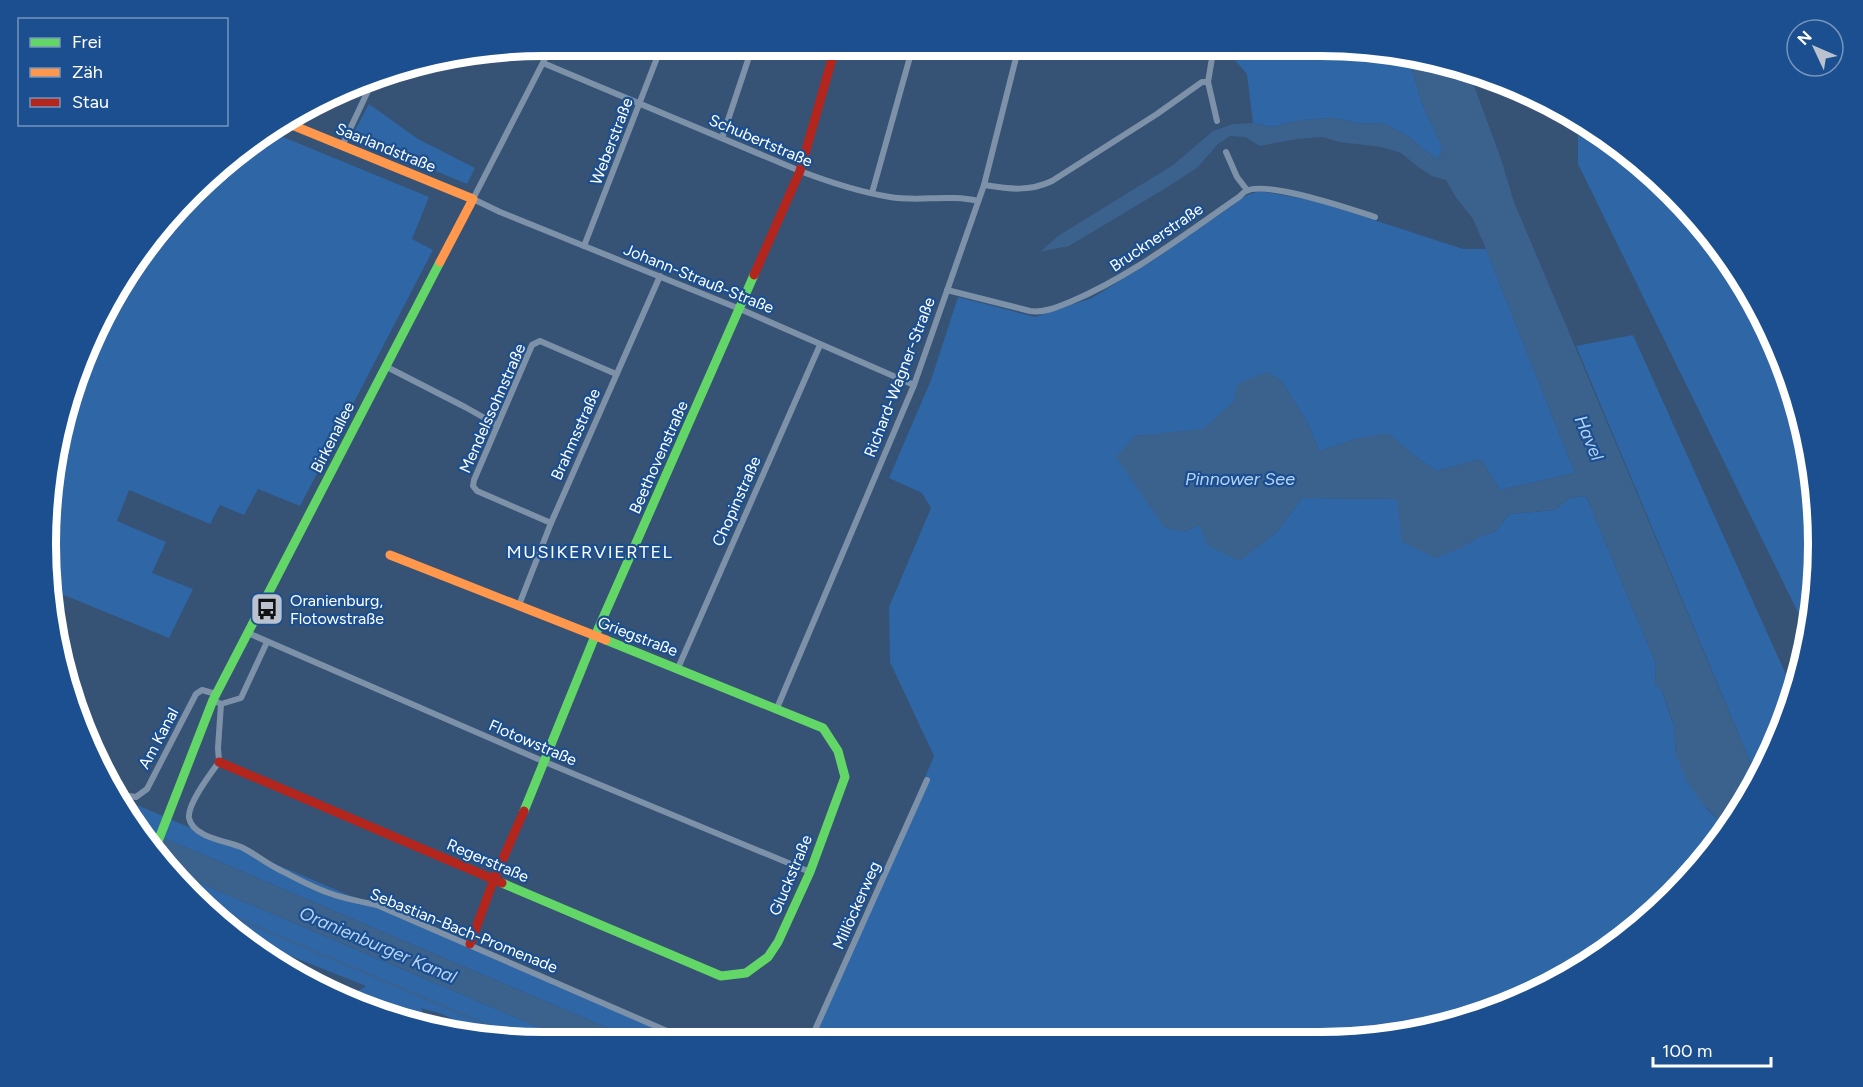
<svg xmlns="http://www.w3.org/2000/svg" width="1863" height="1087" font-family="Figtree,sans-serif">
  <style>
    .green { fill: #2f66a5 }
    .water { fill: #3b618d }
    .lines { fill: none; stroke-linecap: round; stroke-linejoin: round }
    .stream { stroke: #3b618d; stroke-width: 2 }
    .street { stroke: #7d92a8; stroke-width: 6 }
    .fast { stroke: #63d668; stroke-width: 9 }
    .slow { stroke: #ff974d; stroke-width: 9 }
    .jam { stroke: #b3261e; stroke-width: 9 }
    .labels { text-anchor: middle; stroke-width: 4.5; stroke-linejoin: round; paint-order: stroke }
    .street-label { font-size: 16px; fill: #fff; stroke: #1b4f8f }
    .poi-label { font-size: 16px; fill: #fff; stroke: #1b4f8f; text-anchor: start }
    .water-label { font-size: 18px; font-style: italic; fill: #b5d3f5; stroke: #1b4f8f }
    .neighbourhood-label { font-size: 18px; letter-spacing: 1.5px; fill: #fff; stroke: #1b4f8f }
    .rim { fill: none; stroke: #fff; stroke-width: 8 }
  </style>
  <rect width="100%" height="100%" fill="#365274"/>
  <g class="green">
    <path d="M1223,46h129l56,11 15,49 19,40 -3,13 -14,-8 -14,-13 -26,-14 -28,-1 -22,-5 -34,2 -29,7 -19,-4 -6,-49z"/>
    <path d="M369,104l49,35 57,29 -8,16 -109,-45 -4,-7z"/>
    <path d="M1578,120l18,9 76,62 62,75 46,86 28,94 10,97 -9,92 -231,-471z"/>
    <path d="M271,132l158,65 -17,42 21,11 -133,256 -42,-17 -14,26 -24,-10 -10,19 -81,-34 -12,31 49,21 -14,31 41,16 -24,49 -120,-49 -3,-13 16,-162 55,-122 16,-30 107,-114z"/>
    <path d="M1260,191l56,10 147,48h23l89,224 -75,17 -19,-31 -45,12 -21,-15 -56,-18 -40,13 -11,-27 -27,-44 -15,-8 -63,58 -68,6 49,96 16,-7 76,8 26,-35 96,1 2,11 68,34 9,-6 19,-7 13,-17 45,-4 16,-12 16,-2 70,168 -1,19 7,8 12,35 2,29 31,54 14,13 4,10 -53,64 -103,79 -90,41 -127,25h-535l-4,-2 121,-283 -44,-94 -1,-55 42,-99 -9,-15 -33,-15 42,-98 27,-83 77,20 57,-19 62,-38 93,-65z"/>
    <path d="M1633,335l160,355 -13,44 -23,44 -181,-432z"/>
    <path d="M123,799l568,242h-53l-497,-213z"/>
    <path d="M167,869l404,172h-60l-22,-4 -47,-23 -21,-6 8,17 -45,-9 -37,-18 19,-12 -123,-49z"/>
  </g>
  <g class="water">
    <path d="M1408,57l60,12 33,90 13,43 243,576 -23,42 -9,12 -4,-10 -19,-19 -15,-22 -11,-26 -2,-29 -5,-16 -7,-19 -7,-8 1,-19 -70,-168 -16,2 -16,12 -45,4 -13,17 -19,7 -14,9 -27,11 -34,-16 -5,-43 -95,-1 -26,35 -37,28 -32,-16 -7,-20 -16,7 -19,-4 -49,-71 19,-21 68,-7 31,-28 3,-16 29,-13 15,8 27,44 11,27 40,-13 29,-5 27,23 21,15 45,-12 19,31 75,-17 -89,-224 -13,-30 -18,-23 -9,-16 -14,-4 -14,-9 -17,-14 -20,-6 -41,-5 -18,-5 -25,2 -37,7 -15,-9 -15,-1 -12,8 -21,24 -36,23 -92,55 -29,6 18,-16 115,-71 40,-34 20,-7 20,-1 19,4 29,-7 34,-2 22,5 28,1 26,14 14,13 14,8 3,-13 -19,-40z"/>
    <path d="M141,828l497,213h-67l-404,-172z"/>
  </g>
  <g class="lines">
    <path class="stream" d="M206,905l319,136"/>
    <g class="street">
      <path d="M552,45l-79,154 27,13 240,97 174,76"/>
      <path d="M1214,46l-6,36 9,39"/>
      <path d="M1342,46l30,11"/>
      <path d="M1102,54l2,-8"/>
      <path d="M543,63l257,108c29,11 59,21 90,26 29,5 59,-3 88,4"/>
      <path d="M722,138l31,-93"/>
      <path d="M342,146l33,-70"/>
      <path d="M1226,152l11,25 10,13"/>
      <path d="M984,185c25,4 45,7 68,-4l105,-67 45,-32h6"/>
      <path d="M872,193l41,-147"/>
      <path d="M584,246l78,-201"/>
      <path d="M947,290l83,21c14,2 28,-4 40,-9 62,-26 115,-68 169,-105 3,-2 4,-5 7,-6 20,-11 107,19 129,26"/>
      <path d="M385,366l80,41 32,18"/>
      <path d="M551,523l-74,-32 -4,-5 1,-6 58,-135 8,-4 76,33"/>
      <path d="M519,605l32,-82 109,-247"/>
      <path d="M248,633l297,129 265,110"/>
      <path d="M62,643v-1"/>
      <path d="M678,668l142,-323"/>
      <path d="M213,700l8,4 -3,44 1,14c-8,11 -32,42 -30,56 4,20 39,23 54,30 12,6 23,15 35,21 18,9 35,19 54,25 14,5 30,8 45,11l313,136"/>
      <path d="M221,704l20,-6 26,-56"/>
      <path d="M777,708l137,-323 70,-200 35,-139"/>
      <path d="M121,795l15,2 11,-8 49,-95 6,-4 14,4"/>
      <path d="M810,1041l117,-261"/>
    </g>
    <g class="fast">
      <path d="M524,811l71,-175 159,-361"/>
      <path d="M155,849l58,-149 227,-438"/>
      <path d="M502,883l219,93 25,-3 22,-16 10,-15 32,-70 35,-95 -7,-26 -15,-23 -217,-88"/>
    </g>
    <g class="slow">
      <path d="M287,123l186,76 -33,63"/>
      <path d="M390,555l216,85"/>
    </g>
    <g class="jam">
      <path d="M754,275l46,-104 36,-126"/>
      <path d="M219,762l283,121"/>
      <path d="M470,944l24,-65 30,-68"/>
    </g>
  </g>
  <defs>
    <symbol id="bus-square" viewBox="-11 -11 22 22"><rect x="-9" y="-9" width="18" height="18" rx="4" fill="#b9c2ce" stroke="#1b4f8f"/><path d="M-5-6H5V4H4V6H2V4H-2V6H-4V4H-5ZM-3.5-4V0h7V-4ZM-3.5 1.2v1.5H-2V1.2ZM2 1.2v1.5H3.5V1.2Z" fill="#111"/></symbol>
  </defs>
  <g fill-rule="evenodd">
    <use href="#bus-square" x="248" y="590" width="38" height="38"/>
  </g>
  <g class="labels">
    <g class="street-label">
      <text transform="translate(761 140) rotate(23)" y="6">Schubertstraße</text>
      <text transform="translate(611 141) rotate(-69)" y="6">Weberstraße</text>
      <text transform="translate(386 147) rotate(22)" y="6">Saarlandstraße</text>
      <text transform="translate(1156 237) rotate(-34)" y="6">Brucknerstraße</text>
      <text transform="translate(699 278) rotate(22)" y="6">Johann-Strauß-Straße</text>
      <text transform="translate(899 377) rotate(-69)" y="6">Richard-Wagner-Straße</text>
      <text transform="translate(492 408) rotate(-66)" y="6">Mendelssohnstraße</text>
      <text transform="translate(575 434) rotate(-66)" y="6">Brahmsstraße</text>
      <text transform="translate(332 437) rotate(-63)" y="6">Birkenallee</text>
      <text transform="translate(658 457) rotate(-66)" y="6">Beethovenstraße</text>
      <text transform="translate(736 501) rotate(-66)" y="6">Chopinstraße</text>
      <text transform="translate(638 636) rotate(21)" y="6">Griegstraße</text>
      <text transform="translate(158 738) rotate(-62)" y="6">Am Kanal</text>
      <text transform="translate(533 742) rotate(23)" y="6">Flotowstraße</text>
      <text transform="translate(488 860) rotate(23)" y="6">Regerstraße</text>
      <text transform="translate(790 875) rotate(-67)" y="6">Gluckstraße</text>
      <text transform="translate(856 905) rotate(-66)" y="6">Millöckerweg</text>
      <text transform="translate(464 930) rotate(22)" y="6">Sebastian-Bach-Promenade</text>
    </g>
    <g class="poi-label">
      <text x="290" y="606">Oranienburg,<tspan x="290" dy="18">Flotowstraße</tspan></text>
    </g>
    <g class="water-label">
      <text transform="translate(1589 438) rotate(67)" y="6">Havel</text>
      <text x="1240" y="485">Pinnower See</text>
      <text transform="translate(378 945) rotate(23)" y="6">Oranienburger Kanal</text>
    </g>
    <g class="neighbourhood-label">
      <text x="590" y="558">MUSIKERVIERTEL</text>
    </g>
  </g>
  <path d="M0 0H1863V1087H0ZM544 56H1320A488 488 0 0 1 1808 544V544A488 488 0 0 1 1320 1032H544A488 488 0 0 1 56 544V544A488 488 0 0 1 544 56Z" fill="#1b4f8f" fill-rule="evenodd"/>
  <path class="rim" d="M544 56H1320A488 488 0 0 1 1808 544V544A488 488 0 0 1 1320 1032H544A488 488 0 0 1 56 544V544A488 488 0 0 1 544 56Z"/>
  <rect x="18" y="18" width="210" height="108" fill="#1b4f8f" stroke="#7695bc" stroke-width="1.5"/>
  <rect x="30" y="38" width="30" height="9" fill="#63d668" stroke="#7695bc" stroke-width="1.5"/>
  <text x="72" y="48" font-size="18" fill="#ffffff">Frei</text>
  <rect x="30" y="68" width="30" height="9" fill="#ff974d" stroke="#7695bc" stroke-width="1.5"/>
  <text x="72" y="78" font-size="18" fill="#ffffff">Zäh</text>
  <rect x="30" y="98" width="30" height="9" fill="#b3261e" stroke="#7695bc" stroke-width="1.5"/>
  <text x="72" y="108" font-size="18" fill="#ffffff">Stau</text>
  <g transform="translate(1815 48) rotate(314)"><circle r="28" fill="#1b4f8f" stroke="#7695bc" stroke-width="1.5"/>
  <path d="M0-4.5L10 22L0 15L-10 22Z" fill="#b9c2ce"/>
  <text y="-9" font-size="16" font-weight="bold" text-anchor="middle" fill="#ffffff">N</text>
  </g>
  <path d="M1653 1057v9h118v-9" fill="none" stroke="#ffffff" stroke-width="3"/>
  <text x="1662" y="1057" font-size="18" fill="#ffffff" stroke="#1b4f8f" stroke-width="4.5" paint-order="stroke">100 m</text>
</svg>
